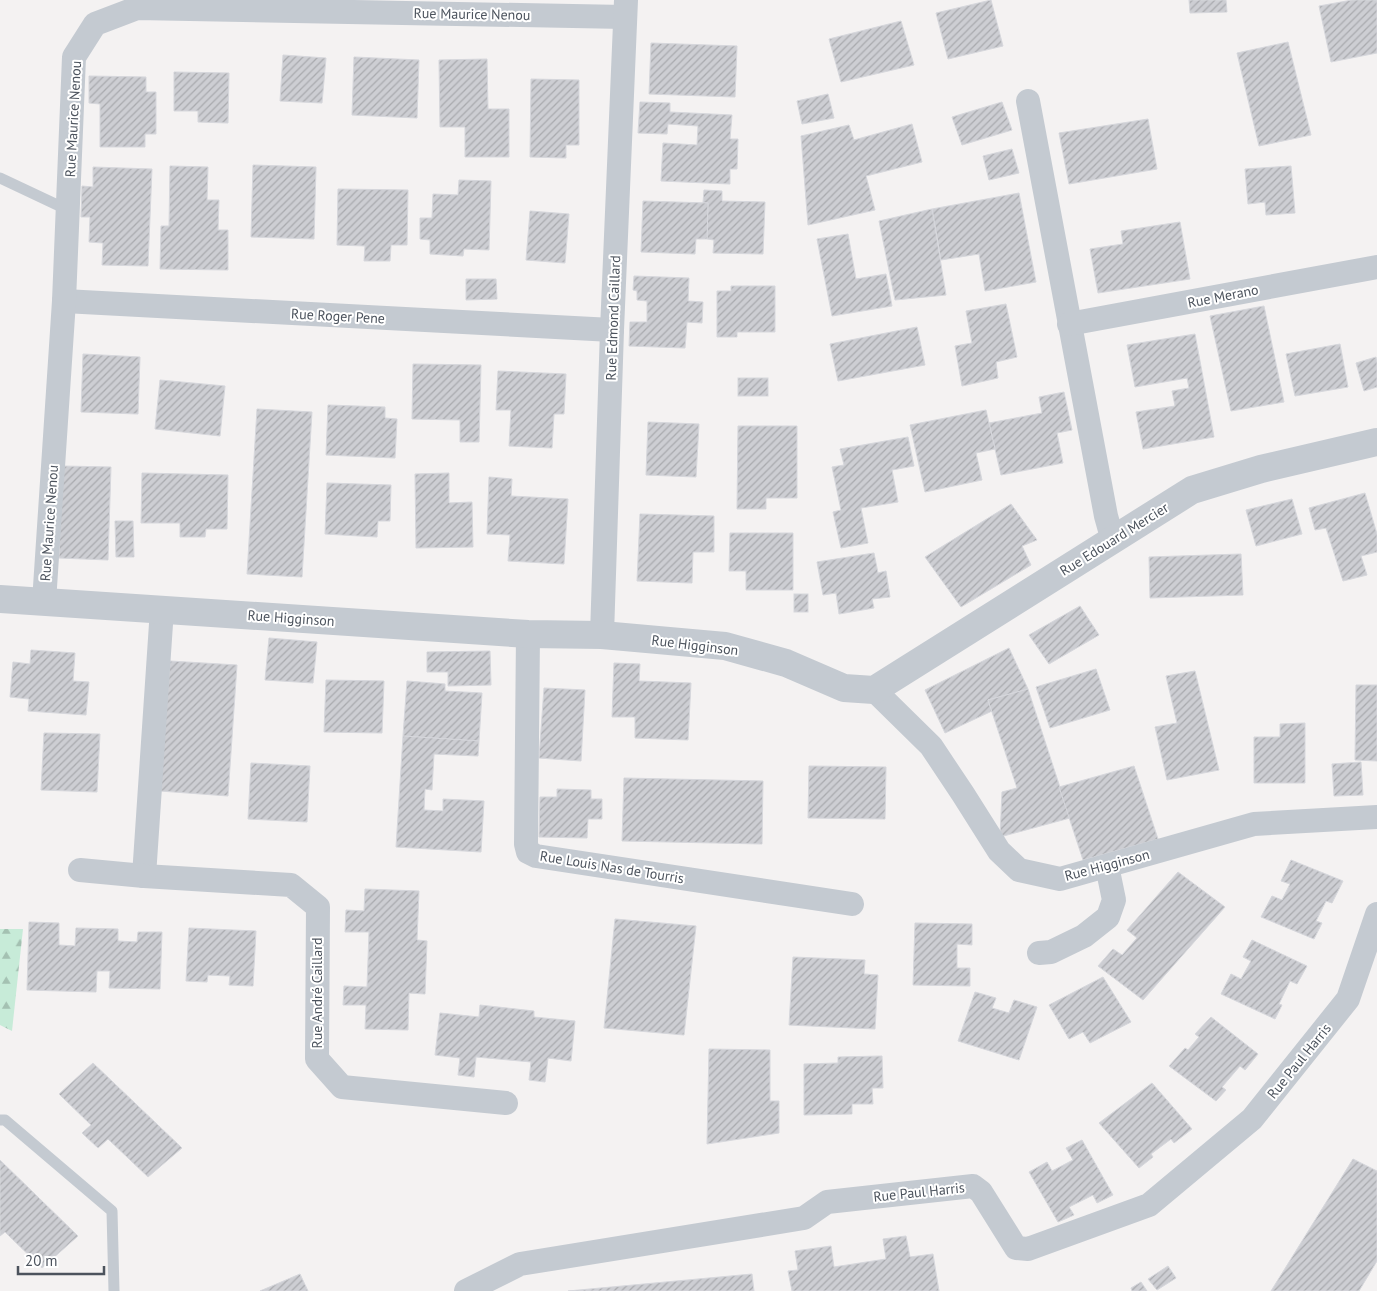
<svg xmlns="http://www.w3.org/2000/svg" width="1377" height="1291" font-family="'PT Sans',sans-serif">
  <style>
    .forest { fill: url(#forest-firs) }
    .building { fill: url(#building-hatch); stroke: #d6d7dc }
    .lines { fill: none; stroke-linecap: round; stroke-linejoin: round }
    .service { stroke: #c4cad1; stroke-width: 11 }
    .minor { stroke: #c4cad1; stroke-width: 24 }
    .tertiary { stroke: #c4cad1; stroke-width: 28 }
    .labels { text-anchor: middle; stroke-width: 4; stroke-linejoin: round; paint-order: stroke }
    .street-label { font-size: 14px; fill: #4c535d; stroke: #fff }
  </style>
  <defs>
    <pattern id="forest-firs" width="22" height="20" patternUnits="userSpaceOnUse" patternTransform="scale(1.25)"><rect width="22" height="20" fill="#c7ebd8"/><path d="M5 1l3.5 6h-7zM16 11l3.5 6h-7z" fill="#a4c1b2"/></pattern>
    <pattern id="building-hatch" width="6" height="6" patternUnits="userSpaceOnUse" patternTransform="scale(1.25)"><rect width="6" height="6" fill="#cdced3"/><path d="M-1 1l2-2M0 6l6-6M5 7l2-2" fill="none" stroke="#a9aaae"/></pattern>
  </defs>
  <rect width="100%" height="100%" fill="#f4f2f2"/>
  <path class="forest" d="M0,929h23l-11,102 -12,-6z"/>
  <g class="building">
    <path d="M991,0l12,46 -55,13 -12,-46z"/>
    <path d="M1189,0h37l1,12 -37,1z"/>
    <path d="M1352,0h25v53l-46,9 -12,-56z"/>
    <path d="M901,21l13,44 -73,17 -12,-43z"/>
    <path d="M1288,42l23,93 -52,11 -22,-93z"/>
    <path d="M651,43l86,3 -2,51 -86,-3z"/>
    <path d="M283,55l43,3 -4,45 -42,-2z"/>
    <path d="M354,57l65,3 -2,58 -65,-3z"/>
    <path d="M487,59l1,50h21v48h-44v-30h-25l-1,-67z"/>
    <path d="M174,72l55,1 -1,50 -30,-1v-11h-24z"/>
    <path d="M89,76l57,1v15h10v42h-11v13h-45v-43l-11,-1z"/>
    <path d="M531,79l48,1v65h-13v13l-36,-1z"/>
    <path d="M828,94l6,24 -32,6 -5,-23z"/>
    <path d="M640,102l30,1v9l62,3 -2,24h8l-1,30h-7v15l-69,-3 2,-38 34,2 1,-19 -30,-2 -1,10 -29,-1z"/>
    <path d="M1002,102l10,28 -50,15 -10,-28z"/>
    <path d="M1148,119l9,50 -88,15 -10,-51z"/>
    <path d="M912,124l10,38 -56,14 9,34 -67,15 -7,-89 48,-11 5,15z"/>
    <path d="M1012,149l7,24 -30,7 -6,-24z"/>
    <path d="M253,165l63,2 -2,72 -63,-2z"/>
    <path d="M170,166l38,1 -1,33h12l-1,30h10v40l-68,-1 1,-43h8z"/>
    <path d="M1291,166l4,47 -29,2 -1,-13 -17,2 -3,-35z"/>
    <path d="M93,167l59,2 -4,97 -46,-1 1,-22 -14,-1 1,-25h-9l1,-31 11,1z"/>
    <path d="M459,180l32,1 -2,69 -25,-1 -1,7 -33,-2v-14l-10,-1v-21h12l1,-24 25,1z"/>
    <path d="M338,189l70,1 -1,55h-16l-1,16h-26l1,-15 -28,-1z"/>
    <path d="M704,190l18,1v10l43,1 -2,52 -50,-1 1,-13 -7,-1 1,-36h-5z"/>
    <path d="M1019,193l17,89 -51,9 -6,-37 -38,6 -9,-51z"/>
    <path d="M643,201l65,2 -1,36h-11l-1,15 -54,-2z"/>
    <path d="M932,209l14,86 -51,5 -16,-79z"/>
    <path d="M530,211l39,3 -4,49 -39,-3z"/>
    <path d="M1180,222l10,57 -92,14 -8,-44 33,-5 -2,-13z"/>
    <path d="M848,234l8,45 30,-5 6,32 -60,10 -15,-77z"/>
    <path d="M634,276l55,2 -1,23 15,1 -1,21 -15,-1 -2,26 -56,-2 1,-24h17v-21l-10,-1v-9l-4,-1z"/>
    <path d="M466,279h30l1,20 -31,1z"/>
    <path d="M731,286h44v46h-38v5h-20v-46h14z"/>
    <path d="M1006,304l11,53 -21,5 2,16 -36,8 -7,-40 17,-3 -6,-32z"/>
    <path d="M1264,306l20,96 -53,9 -21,-95z"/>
    <path d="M917,327l8,38 -87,16 -8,-37z"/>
    <path d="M1195,334l19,103 -71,12 -7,-37 39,-6 -3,-15 17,-3 -2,-10 -52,9 -8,-42z"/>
    <path d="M1340,344l8,43 -53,9 -9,-42z"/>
    <path d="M83,354l57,3 -2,57 -57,-2z"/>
    <path d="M1376,357l1,5v25l-13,4 -8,-28z"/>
    <path d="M413,364l68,1 -2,77h-19v-22l-48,-1z"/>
    <path d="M498,371l68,3 -2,40h-10l-2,34 -43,-2 2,-36h-15z"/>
    <rect x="738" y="378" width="30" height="18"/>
    <path d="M160,380l65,6 -5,50 -65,-7z"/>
    <path d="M1064,392l8,38 -15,3 6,30 -62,12 -12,-52 53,-10 -3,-16z"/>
    <path d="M328,405l57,2v11l12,1 -2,39 -69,-3z"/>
    <path d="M257,409l55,3 -10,165 -55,-3z"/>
    <path d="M986,410l9,39 -19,4 6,27 -57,12 -15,-67z"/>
    <path d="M648,422l51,2 -3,53 -50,-2z"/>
    <path d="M738,426h59v72h-31v11h-29z"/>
    <path d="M908,437l6,29 -22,4 6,32 -37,6 7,35 -27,5 -8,-36 8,-2 -9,-43 12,-2 -4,-16z"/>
    <path d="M62,466l49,1 -3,93 -49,-2z"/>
    <path d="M142,473l86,2 -1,54h-21l-1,8h-25v-14h-39z"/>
    <path d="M449,473v30l23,-1 1,45 -57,1 -1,-74z"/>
    <path d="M489,477l23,2 -1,17 57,3 -4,65 -56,-3 2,-26 -23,-1z"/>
    <path d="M327,483l64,2 -1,36h-12l-1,16 -52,-3z"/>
    <path d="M1365,493l12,41v18l-16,4 6,19 -24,6 -17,-53 -11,2 -6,-22z"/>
    <path d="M1292,499l10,35 -46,12 -10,-36z"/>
    <path d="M1011,504l26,36 -15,6 9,19 -70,42 -36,-50z"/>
    <path d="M640,514l74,2v36h-21l-1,31 -55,-2z"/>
    <path d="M115,521h18l1,36h-18z"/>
    <path d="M730,533h63v57h-47v-19h-17z"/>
    <path d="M874,553l4,20 8,-2 4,26 -18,2 2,9 -35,6 -3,-21 -13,2 -6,-33z"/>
    <path d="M1241,554l2,41 -93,3 -1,-41z"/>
    <rect x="794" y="594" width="14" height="18"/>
    <path d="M1080,606l19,29 -50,29 -20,-29z"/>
    <path d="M269,638l48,4 -4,41 -48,-3z"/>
    <path d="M1009,648l19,41 -40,11 4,11 -47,22 -20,-43z"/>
    <path d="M31,650l44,3 -2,28 16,1 -3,33 -58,-4 1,-12 -19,-2 3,-35 17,2z"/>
    <path d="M490,651l1,34 -43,1v-14h-21v-20z"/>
    <path d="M170,661l67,4 -9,131 -68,-5z"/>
    <path d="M614,663l26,1 -1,17 52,2 -3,57 -53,-2v-21h-23z"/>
    <path d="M1096,669l14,41 -60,18 -14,-41z"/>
    <path d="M1195,671l24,99 -52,10 -12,-53 22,-4 -11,-47z"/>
    <path d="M326,680l58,1 -2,52 -58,-1z"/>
    <path d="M407,681l38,3v7l37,2 -3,48 -76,-5z"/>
    <path d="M1356,685h21v76l-22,-1z"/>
    <path d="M544,688l41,2 -4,71 -42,-3z"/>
    <path d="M1028,689l42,129 -70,19 2,-45 15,-4 -29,-88z"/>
    <path d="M1305,723v60h-51v-46h26v-13z"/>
    <path d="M44,733l56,1 -3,58 -56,-2z"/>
    <path d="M403,736l76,5 -1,15 -44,-2 -2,36 -7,-1 -1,21 19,1v-12l41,2 -3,51 -85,-5z"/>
    <path d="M1361,762l2,33 -29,1 -2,-32z"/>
    <path d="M251,763l59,3 -3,56 -59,-3z"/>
    <path d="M809,766l77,1 -1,52 -77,-1z"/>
    <path d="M1134,766l24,73 -75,21 -24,-73z"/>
    <path d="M624,778l139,3 -1,63 -140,-3z"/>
    <path d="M557,789l34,1v9h11v20h-14l-1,19 -48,-1 1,-40h17z"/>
    <path d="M1291,860l52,21 -11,22 -6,-2 -10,20 6,2 -8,16 -53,-22 11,-21 10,4 8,-16 -9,-3z"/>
    <path d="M1178,872l47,35 -82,93 -45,-34 15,-17 9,6 15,-17 -10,-8z"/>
    <path d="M365,889l54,2 -2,49 10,1 -2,53 -16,-1 -1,37 -43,-1 1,-24h-23l1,-19 23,1 2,-55h-24l1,-22 18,1z"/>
    <path d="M615,919l81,7 -12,109 -80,-7z"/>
    <path d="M29,922l30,1v22l16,1 1,-18 42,1v12l19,1 1,-10h24l-2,57 -51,-1 1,-17h-13l-1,21 -69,-2z"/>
    <path d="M915,923l57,1v21l-15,-1v24h13v18l-57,-1z"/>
    <path d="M189,928l67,3 -3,55 -24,-1 1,-9 -22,-1 -1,7 -21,-1z"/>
    <path d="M1252,940l55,26 -10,18 -7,-3 -11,23 3,1 -7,14 -54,-25 10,-20 10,5 10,-18 -8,-4z"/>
    <path d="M793,957l72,3 -1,14 14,1 -3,54 -86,-4z"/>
    <path d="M1103,977l28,45 -41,21 -7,-11 -14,7 -20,-34z"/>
    <path d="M975,992l21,6 -4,10 17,5 5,-13 23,7 -18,53 -61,-19z"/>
    <path d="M480,1005l54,6v6l41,4 -4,40 -23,-3 -3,24 -16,-2 2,-18 -55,-5 -2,20 -16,-2 2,-17 -25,-3 5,-42 39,4z"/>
    <path d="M1211,1017l47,37 -13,16 -5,-4 -18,21 4,3 -10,11 -47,-35 16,-18 3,2 11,-13 -4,-3z"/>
    <path d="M709,1049l61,1v51h9v32l-72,11z"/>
    <path d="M882,1056l1,32h-11l1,16h-21v10l-48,1v-51l34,-1v-6z"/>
    <path d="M93,1063l89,85 -34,29 -40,-38 -10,9 -16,-15 9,-8 -32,-31z"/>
    <path d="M1152,1083l40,46 -18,14 -3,-4 -20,15 2,3 -14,11 -40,-45z"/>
    <path d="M1082,1140l31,55 -16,8 -4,-8 -24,12 5,8 -16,7 -29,-50 18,-10 5,9 21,-11 -7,-12z"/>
    <path d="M1353,1159l24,12v90l-18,30h-88z"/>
    <path d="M0,1160l78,76 -36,32 -37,-36 -5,4z"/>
    <path d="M906,1236l4,21 23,-3 6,37h-147l-4,-20 10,-1 -3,-19 36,-5 3,21 52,-8 -3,-20z"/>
    <path d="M1168,1266l8,12 -19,12 -9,-11z"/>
    <path d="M300,1274l8,17h-48z"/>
    <path d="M752,1274l2,17h-186z"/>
    <path d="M1141,1282l6,9h-15l-1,-3z"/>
  </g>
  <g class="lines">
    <g class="service">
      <path d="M0,178l68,32"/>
      <path d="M0,1120h5l107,91 2,80"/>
    </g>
    <g class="minor">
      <path d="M1028,101l78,415 7,25"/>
      <path d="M64,301l548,29"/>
      <path d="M1069,324l308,-57"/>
      <path d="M44,602l20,-301 10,-244 21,-33 42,-16 488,9"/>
      <path d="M162,609l-18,267 147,9 27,22 -1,152 25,28 164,16"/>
      <path d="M528,634l-2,210 2,8 8,4 316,48"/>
      <path d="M602,635l10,-305 14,-330"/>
      <path d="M874,690l57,56 32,48 36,57 20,19 41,9 194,-55 123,-7"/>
      <path d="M80,870l64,6"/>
      <path d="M1039,953l12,-1 33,-16 24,-19 6,-17 -7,-34"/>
      <path d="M466,1291l54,-27 284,-46 23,-16 146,-16 8,6 35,56 12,1 121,-44 103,-86 96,-120 29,-85"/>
    </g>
    <path class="tertiary" d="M0,599l528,35 74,1 123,11 61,17 58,25 30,2 318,-200 69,-21 116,-27"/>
  </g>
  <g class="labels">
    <g class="street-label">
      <text transform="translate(472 14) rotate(1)" y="5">Rue Maurice Nenou</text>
      <text transform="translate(73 119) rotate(-87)" y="5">Rue Maurice Nenou</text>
      <text transform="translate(1223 296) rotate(-11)" y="5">Rue Merano</text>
      <text transform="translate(338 316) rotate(3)" y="5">Rue Roger Pene</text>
      <text transform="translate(613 318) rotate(-88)" y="5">Rue Edmond Caillard</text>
      <text transform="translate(49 523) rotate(-86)" y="5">Rue Maurice Nenou</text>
      <text transform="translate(1114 539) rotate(-32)" y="5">Rue Edouard Mercier</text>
      <text transform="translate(291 618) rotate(4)" y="5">Rue Higginson</text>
      <text transform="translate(695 645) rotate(7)" y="5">Rue Higginson</text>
      <text transform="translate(1107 865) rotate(-15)" y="5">Rue Higginson</text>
      <text transform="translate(612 867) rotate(9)" y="5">Rue Louis Nas de Tourris</text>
      <text transform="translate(317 993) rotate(-90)" y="5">Rue André Caillard</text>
      <text transform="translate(1299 1061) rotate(-51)" y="5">Rue Paul Harris</text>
      <text transform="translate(919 1192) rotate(-6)" y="5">Rue Paul Harris</text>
    </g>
  </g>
  <path d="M18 1266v8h86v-8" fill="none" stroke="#4c535d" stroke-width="2.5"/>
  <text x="25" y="1266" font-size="15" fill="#4c535d" stroke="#ffffff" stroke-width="4" paint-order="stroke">20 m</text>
</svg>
